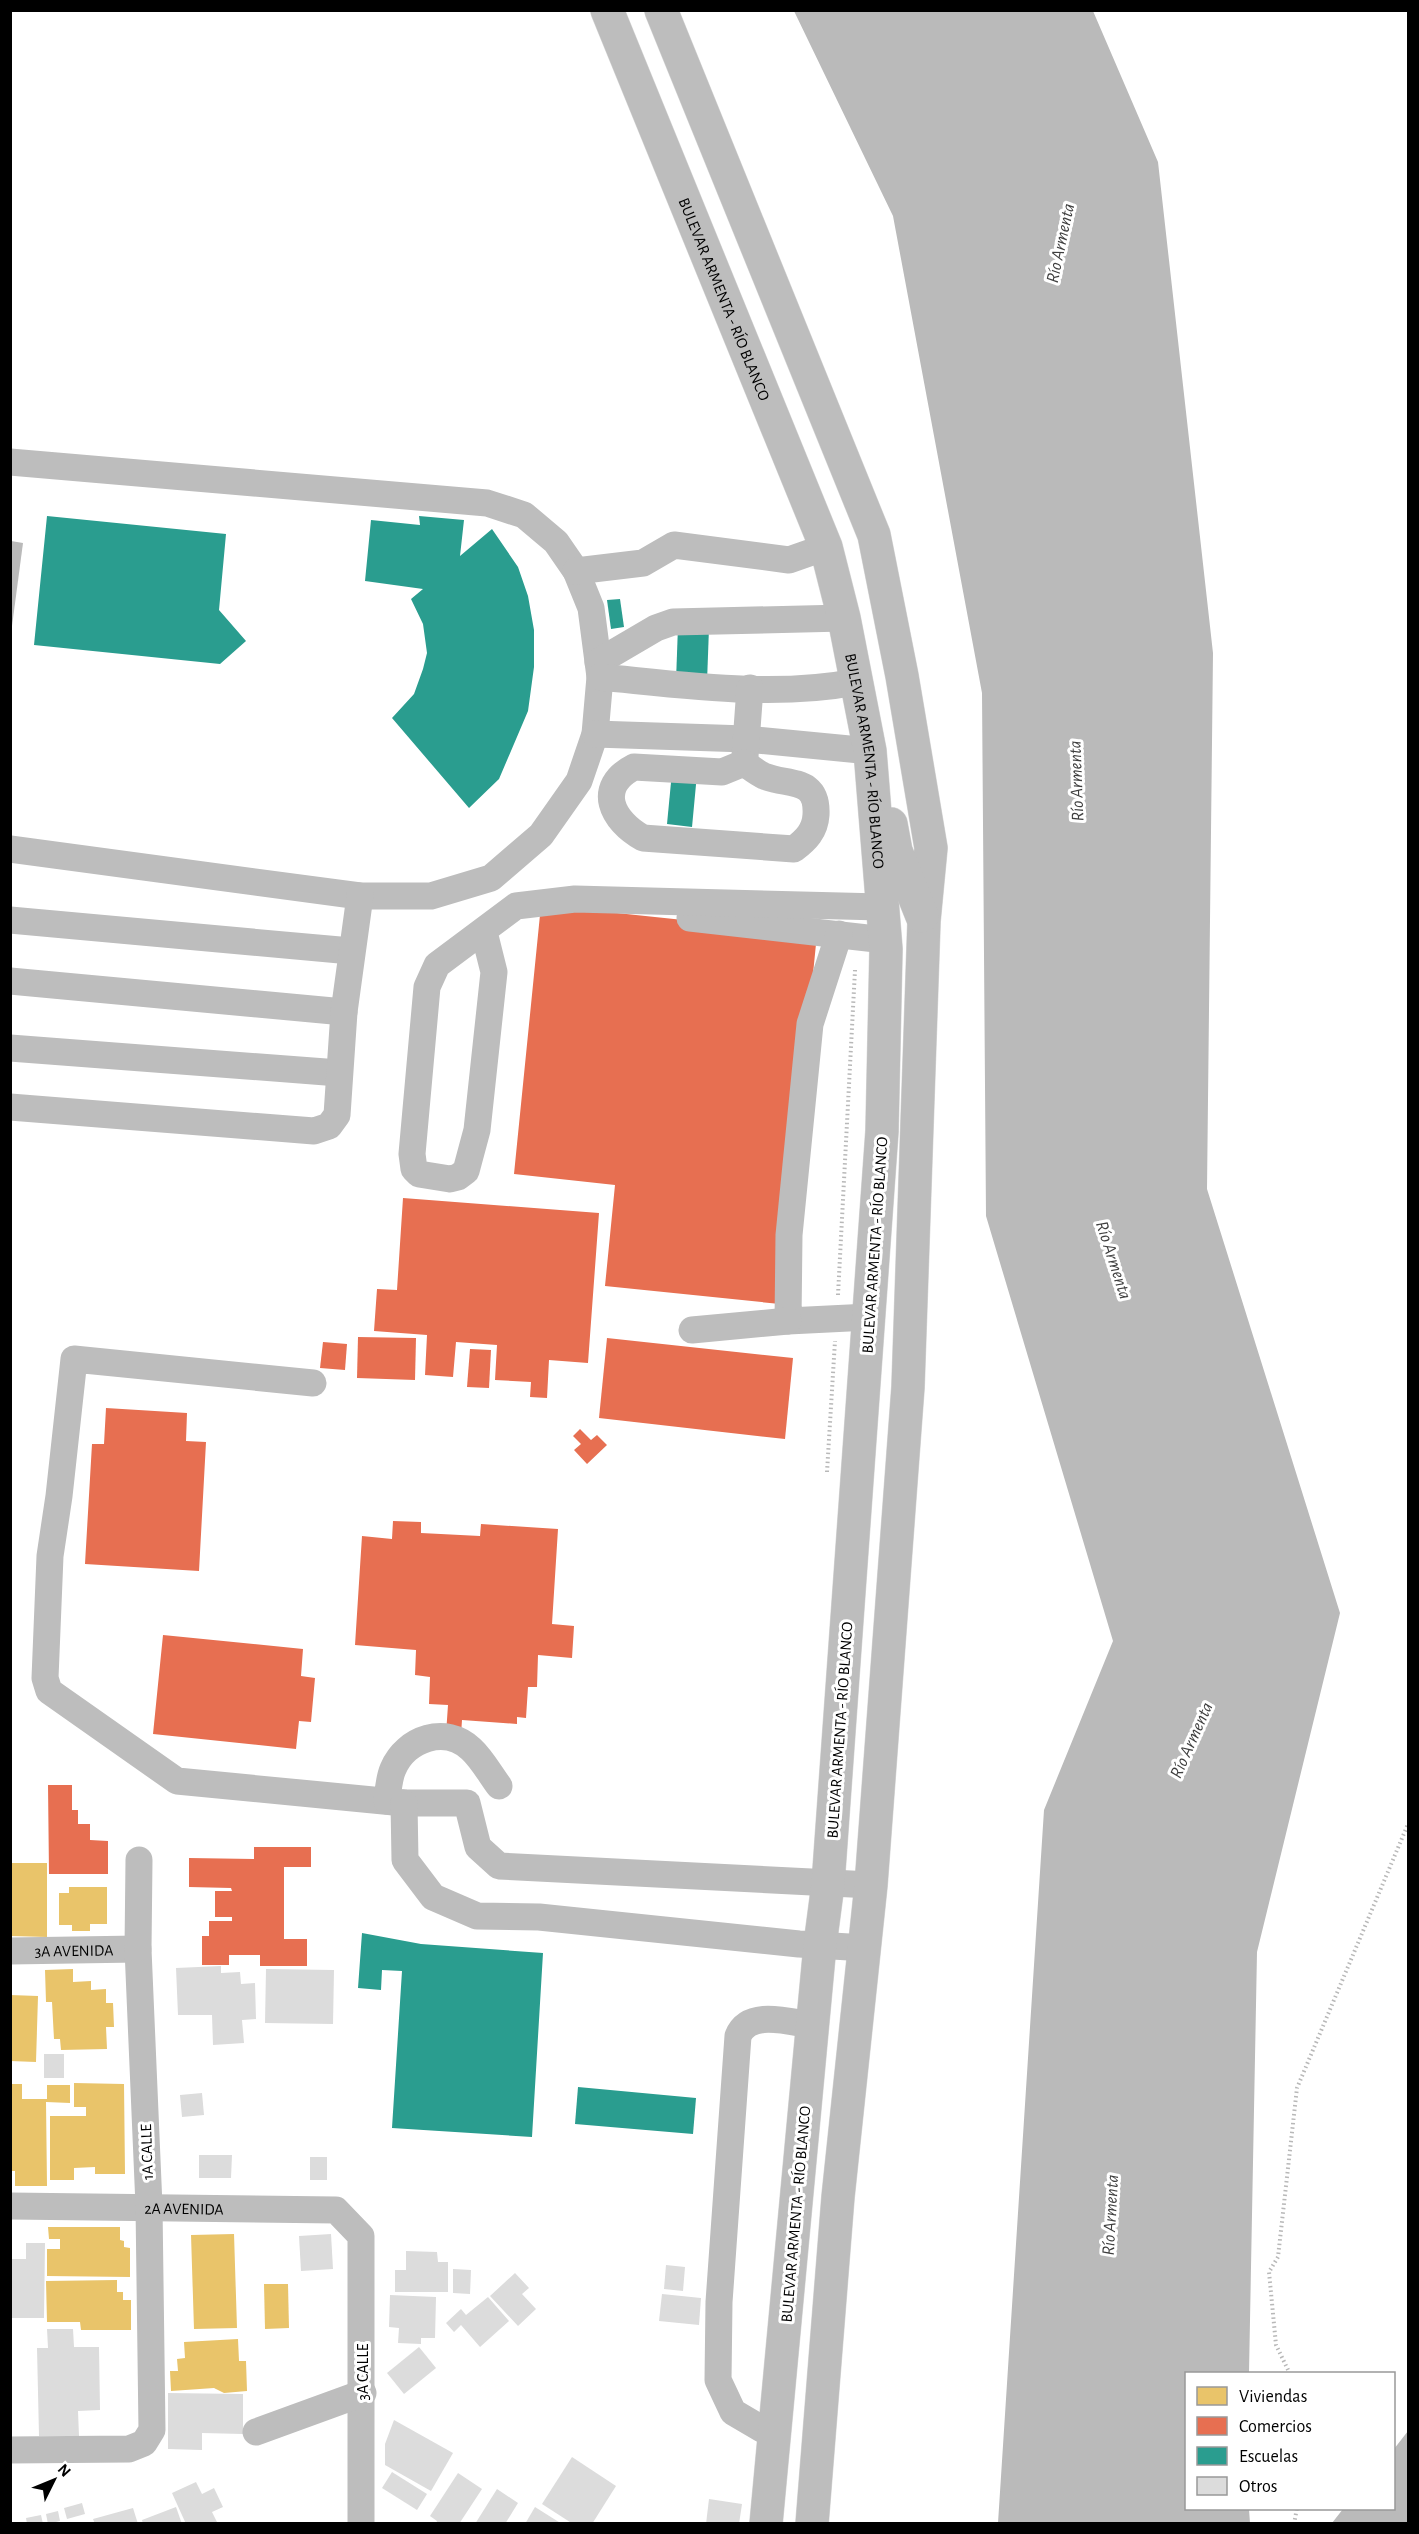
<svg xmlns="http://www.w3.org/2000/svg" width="1419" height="2534" font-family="'Alegreya Sans',sans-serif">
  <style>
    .water { fill: #bababa }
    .homes { fill: #e9c46a }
    .shops { fill: #e76f51 }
    .schools { fill: #2a9d8f }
    .building { fill: #dcdcdc }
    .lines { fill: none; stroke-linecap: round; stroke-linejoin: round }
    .major-casing { stroke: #dbdbdb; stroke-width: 34 }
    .path { stroke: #b8b8b8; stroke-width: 4; stroke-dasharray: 1.5 3; stroke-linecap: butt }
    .minor { stroke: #bdbdbd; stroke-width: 27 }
    .major { stroke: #bdbdbd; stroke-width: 33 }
    .labels { text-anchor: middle; stroke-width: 6; stroke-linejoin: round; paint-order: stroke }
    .street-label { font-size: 16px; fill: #000; stroke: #fff }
    .water-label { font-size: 18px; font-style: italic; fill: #3e3e3e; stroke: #fff }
  </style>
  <rect width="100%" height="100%" fill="#fff"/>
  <g class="water">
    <path d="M794,11h299l65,151 55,491 -6,536 133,424 -83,339 -8,421 -63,1v134l63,1 1,14h-252l46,-713 69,-169 -127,-425 -4,-523 -89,-477z"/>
    <path d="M11,541l12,2 -11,83h-2z"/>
    <path d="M1408,2431v92h-76l11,-14 51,-1v-59z"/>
  </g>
  <g class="homes">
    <path d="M10,1863h37v74l-37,-1z"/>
    <path d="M69,1887h38v37h-17v7h-18v-6h-13v-32h10z"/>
    <path d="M73,1969v13l18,-1v9l15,-1v14h7l1,24h-8l1,22 -46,1 -1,-11h-6l-2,-37h-6l-1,-32z"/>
    <path d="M10,1995l28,1 -2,66 -26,-1z"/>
    <path d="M74,2083l50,1 1,90h-30v-7l-21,1v12h-24v-64h36v-9h-12z"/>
    <path d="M10,2084h12v15h25v-14h23v18l-24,-1 1,84h-32v-15h-5z"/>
    <path d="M48,2227h72v13l4,1v6l6,1v29l-83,-1v-27h13v-10h-11z"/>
    <path d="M234,2234l3,94 -43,1 -3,-94z"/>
    <path d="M117,2280v12h6v8h8v30h-50l-1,-8h-33l-1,-41z"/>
    <path d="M264,2284h24l1,44 -24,1z"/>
    <path d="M238,2339l1,22h7l1,30 -23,2 -10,-5 -43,3 -1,-20h8l-1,-12 8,-1 -1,-16z"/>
  </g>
  <g class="shops">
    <path d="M541,905l276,29 -37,370 -175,-18 10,-101 -101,-11z"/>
    <path d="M403,1198l196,15 -11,150 -39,-3 -2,38 -17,-1 1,-15 -36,-2 2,-35 -41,-3 -3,35 -28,-2 2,-40 -53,-4 3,-42 20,1z"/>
    <path d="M358,1337l58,1 -1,42 -58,-2z"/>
    <path d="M607,1338l186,20 -8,81 -186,-21z"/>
    <path d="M323,1342l24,2 -2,26 -25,-2z"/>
    <path d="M470,1349l21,1 -2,38 -22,-1z"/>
    <path d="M106,1408l81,5 -1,28 20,1 -7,129 -114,-7 7,-120h12z"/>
    <path d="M580,1429l11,11 6,-5 10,10 -20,19 -13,-14 7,-6 -8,-8z"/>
    <path d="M393,1521l28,1v11l59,3 1,-12 77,5 -6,95 22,2 -2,32 -34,-3 -1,32h-9l-2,31 -9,-1v7l-55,-4 -1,15 -15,-1 2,-29 -19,-1 1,-27 -15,-2 1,-25 -61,-5 7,-109 30,3z"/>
    <path d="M163,1635l140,14 -2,27 14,2 -4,44 -12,-1 -3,28 -143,-15z"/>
    <path d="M48,1785h24v25h6v14h12v16l18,1v33h-59z"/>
    <path d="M254,1847h57v20h-27v72h23v27h-47v-11h-31v10h-27v-29h7v-15h23v-4h-17v-26h17l-1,-3 -42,-1v-29l65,1z"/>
  </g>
  <g class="schools">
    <path d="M47,516l179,18 -7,76 27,31 -26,23 -186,-19z"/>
    <path d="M419,516l45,4 -4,36 32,-27 26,38 10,29 6,34v37l-6,44 -29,68 -30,29 -77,-90 22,-24 9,-25 4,-16 -4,-29 -12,-25 12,-10 -58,-8 6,-61 49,5z"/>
    <path d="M620,599l4,28 -13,2 -4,-29z"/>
    <path d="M678,626l31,2 -2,54 -31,-1z"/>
    <path d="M672,772l25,2 -5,53 -25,-3z"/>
    <path d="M362,1933l59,11 122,9 -11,184 -140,-9 10,-157 -20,-1 -1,20 -23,-2z"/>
    <path d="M578,2087l118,11 -3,36 -118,-10z"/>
  </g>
  <g class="building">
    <path d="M221,1966v7l19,-1 1,12 14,-1 1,36 -14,1 2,23 -31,2 -1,-30h-34l-2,-47z"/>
    <path d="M266,1969l68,1 -1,54 -68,-1z"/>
    <rect x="44" y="2054" width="20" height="24"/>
    <path d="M202,2093l2,22 -22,2 -2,-22z"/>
    <path d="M199,2155h33l-1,23h-32z"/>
    <rect x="310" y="2157" width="17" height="23"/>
    <path d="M331,2234l2,35 -32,2 -2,-35z"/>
    <path d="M26,2243h19l-1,75h-34v-59h16z"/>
    <path d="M406,2251l31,1 1,10h10v30h-53v-22h11z"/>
    <path d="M666,2265l19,2 -2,24 -19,-2z"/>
    <path d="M453,2269l18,1 -1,24 -17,-1z"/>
    <path d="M515,2273l14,15 -7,6 14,15 -18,17 -28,-30z"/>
    <path d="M662,2294l39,4 -2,27 -40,-4z"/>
    <path d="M390,2295l46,2 -1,41h-14v6l-23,-1 1,-15 -10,-1z"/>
    <path d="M488,2297l21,24 -29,26 -19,-22 -7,7 -8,-9 15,-14 5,6z"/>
    <path d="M47,2329h26l1,18h25l1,63 -22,1 1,25h-40l-2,-88h11z"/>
    <path d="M419,2347l17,21 -32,26 -17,-21z"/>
    <path d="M168,2393l75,1v40l-41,-1v17l-34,-1z"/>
    <path d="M394,2420l59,33 -22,38 -46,-26v-21z"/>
    <path d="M572,2457l44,29 -24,38h-19l-31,-20z"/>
    <path d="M392,2472l35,22 -10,16 -35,-22z"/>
    <path d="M458,2473l24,16 -23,35h-23l1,-3 -7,-5z"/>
    <path d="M196,2482l6,12 12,-6 9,19 -11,5 6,12h-32l-14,-31z"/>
    <path d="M497,2489l21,14 -13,21h-30z"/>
    <path d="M709,2499l33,5 -3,20h-33z"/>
    <path d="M82,2503l3,11 -18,5 -3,-11z"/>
    <path d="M176,2507l6,17h-39l-1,-4z"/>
    <path d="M535,2507l27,17h-37z"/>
    <path d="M133,2508l5,16h-43l-2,-5z"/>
    <path d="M58,2511l2,10 -12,3 -2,-10z"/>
    <path d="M41,2515l2,9h-16l-1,-6z"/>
  </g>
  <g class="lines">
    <defs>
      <g id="major">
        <path id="s3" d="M607,10l219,537 18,71 26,133 16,198 -4,182 -54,753 -8,61 -54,579"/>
        <path d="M661,10l213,525 28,141 29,172 -7,73 -16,466 -37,498 -33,312 -26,327"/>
        <path d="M891,824l5,27 26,65"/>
      </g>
    </defs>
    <use href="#major" class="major-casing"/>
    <g class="path">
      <path d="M838,1295l17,-325"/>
      <path d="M827,1472l8,-131"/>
      <path d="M1290,2374l-14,-29 -7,-73 9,-15 19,-169 111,-264"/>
      <path d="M1294,2524l3,-16"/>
    </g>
    <g class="minor">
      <path d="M10,462l477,41 37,12 32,27 20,29 15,37 9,69 -5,57 -16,47 -38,54 -50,43 -60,18h-71l-350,-47"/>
      <path d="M576,571l67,-8 31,-18 115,15 37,-13"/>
      <path d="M598,662l58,-34 17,-6 171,-4"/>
      <path d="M600,677c84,8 173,21 256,5"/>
      <path d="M595,734l151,5 124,12"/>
      <path d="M745,756l5,-68"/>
      <path d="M744,763c6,4 13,10 20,13 25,10 54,1 52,39 -1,16 -10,25 -22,34l-151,-11c-31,-17 -48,-51 -9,-71l88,5z"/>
      <path d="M690,918l195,22"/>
      <path d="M10,920l341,31"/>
      <path d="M484,932l10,40 -17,158 -11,41 -8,6 -8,2 -31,-5 -5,-5 -2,-15 15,-167 10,-22 79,-59 59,-7 306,8"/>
      <path d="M839,934l-29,90 -21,211 -1,86 81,-4"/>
      <path d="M10,981l334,31"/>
      <path d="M10,1048l329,25"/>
      <path d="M10,1107l304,24 15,-5 8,-11 7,-103 16,-116"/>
      <path d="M692,1330l96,-9"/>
      <path d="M313,1383l-239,-24 -15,137 -9,60 -5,122 4,13 128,90 227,22h63l11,44 21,19 372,19"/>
      <path d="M387,1801c1,-11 2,-23 6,-32 13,-31 53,-44 78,-20 11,10 19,25 28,37"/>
      <path d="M404,1803l1,57 28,37 44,19 62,1 260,27 67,4"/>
      <path id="s1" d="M10,1951l128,-2"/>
      <path id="s2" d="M10,2206l326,4 25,26v288"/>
      <path d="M775,2428l-13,1 -29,-17 -15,-32 1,-78 19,-266c11,-27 51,-14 74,-11"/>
      <path d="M256,2432l107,-39"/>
      <path d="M10,2450l119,-1 15,-6 8,-13 -3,-224 -11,-257 1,-89"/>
    </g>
    <use href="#major" class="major"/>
  </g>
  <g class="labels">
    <g class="street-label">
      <text dy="6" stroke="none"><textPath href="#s3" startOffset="312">BULEVAR ARMENTA - RÍO BLANCO</textPath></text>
      <text dy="6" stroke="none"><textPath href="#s3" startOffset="798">BULEVAR ARMENTA - RÍO BLANCO</textPath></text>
      <text transform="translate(874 1245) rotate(-86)" y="6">BULEVAR ARMENTA - RÍO BLANCO</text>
      <text transform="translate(839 1730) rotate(-86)" y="6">BULEVAR ARMENTA - RÍO BLANCO</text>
      <text dy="6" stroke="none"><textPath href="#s1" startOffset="64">3A AVENIDA</textPath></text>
      <text transform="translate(146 2152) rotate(-92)" y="6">1A CALLE</text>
      <text dy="6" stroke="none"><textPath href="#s2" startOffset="174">2A AVENIDA</textPath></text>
      <text transform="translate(795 2214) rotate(-85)" y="6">BULEVAR ARMENTA - RÍO BLANCO</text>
      <text transform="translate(362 2372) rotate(-90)" y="6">3A CALLE</text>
    </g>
    <g class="water-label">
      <text transform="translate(1060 243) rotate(-78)" y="6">Río Armenta</text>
      <text transform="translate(1076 781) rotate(-92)" y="6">Río Armenta</text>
      <text transform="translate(1114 1260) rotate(72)" y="6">Río Armenta</text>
      <text transform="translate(1191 1740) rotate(-66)" y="6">Río Armenta</text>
      <text transform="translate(1110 2215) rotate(-87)" y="6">Río Armenta</text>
    </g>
  </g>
  <rect width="1419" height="2534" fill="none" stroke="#000000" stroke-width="24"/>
  <rect x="1185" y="2372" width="210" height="138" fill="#ffffff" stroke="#999999" stroke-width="1.5"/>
  <rect x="1197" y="2387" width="30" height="18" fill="#e9c46a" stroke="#999999" stroke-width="1.5"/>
  <text x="1239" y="2402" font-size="18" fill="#000000">Viviendas</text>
  <rect x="1197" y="2417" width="30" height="18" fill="#e76f51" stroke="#999999" stroke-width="1.5"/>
  <text x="1239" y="2432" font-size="18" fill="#000000">Comercios</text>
  <rect x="1197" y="2447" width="30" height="18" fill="#2a9d8f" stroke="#999999" stroke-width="1.5"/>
  <text x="1239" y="2462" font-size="18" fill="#000000">Escuelas</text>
  <rect x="1197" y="2477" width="30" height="18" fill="#dcdcdc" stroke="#999999" stroke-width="1.5"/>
  <text x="1239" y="2492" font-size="18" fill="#000000">Otros</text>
  <g transform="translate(54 2480) rotate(47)" stroke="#ffffff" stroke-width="4.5" paint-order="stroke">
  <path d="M0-4.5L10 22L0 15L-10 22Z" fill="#000000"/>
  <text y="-9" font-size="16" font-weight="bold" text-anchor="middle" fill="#000000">N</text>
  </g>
</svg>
